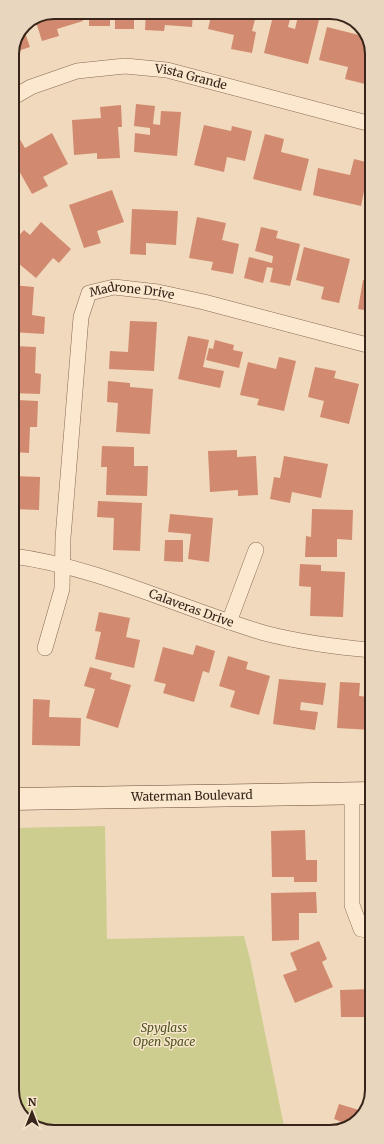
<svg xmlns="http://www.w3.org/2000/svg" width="384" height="1144" font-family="Merriweather,serif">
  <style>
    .green { fill: #cecd90 }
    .building { fill: #d18a6f }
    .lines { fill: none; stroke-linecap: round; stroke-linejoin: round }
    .minor-casing { stroke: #886955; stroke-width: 16 }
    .secondary-casing { stroke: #6a4a38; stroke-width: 23 }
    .minor { stroke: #fbe8cf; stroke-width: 15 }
    .secondary { stroke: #fbe8cf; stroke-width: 22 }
    .labels { text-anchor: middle; stroke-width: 3; stroke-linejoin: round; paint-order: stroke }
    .street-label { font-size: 12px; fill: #37241a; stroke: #f7e5cc }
    .park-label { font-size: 12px; font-style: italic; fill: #4e5420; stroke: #f7e5cc }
    .rim { fill: none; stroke: #37241a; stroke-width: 2 }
  </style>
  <rect width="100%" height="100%" fill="#f0d9bc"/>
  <path class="green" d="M105,826l2,113 137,-3 6,23 35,172 -234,1 -25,-10 -13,-21v-273z"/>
  <g class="building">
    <path d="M54,12h26l3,9 -26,8 2,7 -17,5 -7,-22z"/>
    <rect x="89" y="12" width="21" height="14"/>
    <rect x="115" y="12" width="19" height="17"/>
    <path d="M146,12h47l-1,15 -27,-2 -1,6 -19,-1z"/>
    <path d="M212,12h45l-5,19 4,1 -4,21 -21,-4 3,-14 -26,-6z"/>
    <path d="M274,12l17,3 -3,12 7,2 4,-17 21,4 -12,48 -44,-11z"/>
    <path d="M23,27l7,20 -18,6v-2z"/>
    <path d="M327,27l40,10 3,5 -4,19 4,1 -5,22 -20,-5 3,-12 -29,-7z"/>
    <path d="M136,104l19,2 -2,18 7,1 1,-14 20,1 -4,44 -43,-4 1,-19 15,2v-7l-16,-2z"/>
    <path d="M121,105l1,22h-4l2,31 -23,1v-6l-23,2 -2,-35 29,-2 -1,-11z"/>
    <path d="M204,125l27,6 1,-5 20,5 -7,30 -18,-4 -3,15 -30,-7z"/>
    <path d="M52,133l16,31 -25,13 5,9 -16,8 -20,-36v-16l7,-4 6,10z"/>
    <path d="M265,134l19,5 -3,13 28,7 -8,32 -48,-12z"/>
    <path d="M354,159l16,4 -9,43 -48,-11 5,-27 32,7z"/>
    <path d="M112,190l12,32 -27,9 4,12 -17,5 -15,-43z"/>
    <path d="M132,209l46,2 -2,34 -30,-2v12l-16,-1z"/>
    <path d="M197,217l29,6 -4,17 17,4 -6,30 -22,-4 2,-8 -24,-4z"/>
    <path d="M41,222l30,27 -12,14 -6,-5 -17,20 -24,-20v-15l12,-13 6,5z"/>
    <path d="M261,227l17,4 -2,7 24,6 -10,42 -20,-4 3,-14 -6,-1 -4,16 -19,-5 5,-21 23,6 1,-7 -18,-5z"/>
    <path d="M304,247l46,12 -11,44 -18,-4 3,-12 -28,-7z"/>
    <path d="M363,280l8,1v30l-13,-2z"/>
    <path d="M12,285l22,2 -2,28 13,2 -1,17 -32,-2z"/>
    <path d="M130,321l27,1 -3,49 -45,-2 1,-18 18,1z"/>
    <path d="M188,336l21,4 -6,27 21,4 -4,17 -42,-9z"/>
    <path d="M215,340l19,5 -1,5 10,2 -4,16 -33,-8 3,-12 4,1z"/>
    <path d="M12,346l24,1 -1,26 6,1 -1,20 -28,-1z"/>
    <path d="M279,357l17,4 -12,50 -27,-6 2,-6 -19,-4 8,-33 28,7z"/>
    <path d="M315,367l21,4 -2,7 25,6 -10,40 -29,-7 4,-16 -16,-4z"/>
    <path d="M108,381l22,2v4l23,2 -3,45 -34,-2 2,-29 -11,-1z"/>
    <path d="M17,400l21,1 -1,26h-7l-1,26 -16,-1v-45h4z"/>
    <path d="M102,446l32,1v19h14l-1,30 -41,-1 1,-28h-6z"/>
    <path d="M237,450v7l19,-1 2,39 -20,1v-6l-28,2 -2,-41z"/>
    <path d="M284,456l44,8 -7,34 -29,-6 -2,11 -20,-4 4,-22 6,1z"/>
    <path d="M13,476l27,1 -1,33 -26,-1z"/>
    <path d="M98,501l44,2 -2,48 -27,-1 1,-32 -17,-1z"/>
    <path d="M312,509l41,1 -1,30 -15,-1v18h-32l1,-21 5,1z"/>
    <path d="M170,514l43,4 -4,44 -21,-3 3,-25 -23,-2z"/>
    <path d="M165,540h18v22l-19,-1z"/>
    <path d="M300,564l21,1v6l24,1 -2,45 -33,-1 1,-29 -12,-1z"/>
    <path d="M99,612l31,6 -4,19 14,3 -6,28 -39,-9 6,-27 -6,-1z"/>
    <path d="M196,645l19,6 -6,22 -6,-2 -9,31 -31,-9 3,-9 -12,-3 9,-34 30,8z"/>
    <path d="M228,656l20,6 -2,7 24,7 -11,39 -29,-8 5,-16 -16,-5z"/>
    <path d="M90,667l22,6 -2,6 21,6 -13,43 -32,-10 9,-29 -11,-3z"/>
    <path d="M279,679l47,4 -3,22 -22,-3 -1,8 18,2 -3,18 -42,-6z"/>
    <path d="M340,682l20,1 -1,13 12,1 1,33 -35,-2z"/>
    <path d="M33,699l17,1 -1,17 32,1 -1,28 -48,-1z"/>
    <path d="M13,704l6,3 -6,17z"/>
    <path d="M305,830l1,30h11v22h-23v-5h-22l-1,-46z"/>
    <path d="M316,892l1,21h-18v27l-27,1 -1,-48z"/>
    <path d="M319,941l8,18 -5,3 11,25 -38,16 -12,-28 14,-5 -7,-17z"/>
    <path d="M372,989v37h-8v-9h-23l-1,-27z"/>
    <path d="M369,1099l-6,17 -13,9 -16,-6 5,-15 20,6 1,-3z"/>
  </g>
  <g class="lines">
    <defs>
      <g id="minor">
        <path id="s1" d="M12,98l19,-11 46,-16 48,-5 42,4 204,54"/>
        <path id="s2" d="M13,556c85,11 169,53 251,77 35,9 72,14 107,17"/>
        <path d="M229,622l27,-72"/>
        <path id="s3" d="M45,648l17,-59 1,-51 18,-221 8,-24 25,-6 44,5 46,10 167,44"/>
        <path d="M352,793v112l9,24 11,2"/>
      </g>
      <g id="secondary">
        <path id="s4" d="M13,799l359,-6"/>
      </g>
    </defs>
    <use href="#minor" class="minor-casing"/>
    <use href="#secondary" class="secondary-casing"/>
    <use href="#minor" class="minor"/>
    <use href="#secondary" class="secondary"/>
  </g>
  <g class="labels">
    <g class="street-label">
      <text dy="4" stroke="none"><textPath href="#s1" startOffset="186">Vista Grande</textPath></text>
      <text dy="4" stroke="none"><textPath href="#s3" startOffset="403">Madrone Drive</textPath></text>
      <text dy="4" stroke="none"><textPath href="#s2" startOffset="186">Calaveras Drive</textPath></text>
      <text dy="4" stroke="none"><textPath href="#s4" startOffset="179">Waterman Boulevard</textPath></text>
    </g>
    <g class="park-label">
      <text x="164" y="1032">Spyglass<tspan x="164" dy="14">Open Space</tspan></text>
    </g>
  </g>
  <path d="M0 0H384V1144H0ZM54 19H330A35 35 0 0 1 365 54V1090A35 35 0 0 1 330 1125H54A35 35 0 0 1 19 1090V54A35 35 0 0 1 54 19Z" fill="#e8d6be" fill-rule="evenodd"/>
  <path class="rim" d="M54 19H330A35 35 0 0 1 365 54V1090A35 35 0 0 1 330 1125H54A35 35 0 0 1 19 1090V54A35 35 0 0 1 54 19Z"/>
  <g transform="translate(32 1112)" stroke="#f7e5cc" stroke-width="3" paint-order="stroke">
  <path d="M0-3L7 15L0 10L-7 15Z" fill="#37241a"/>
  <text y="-6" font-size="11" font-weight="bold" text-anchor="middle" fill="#37241a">N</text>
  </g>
</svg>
